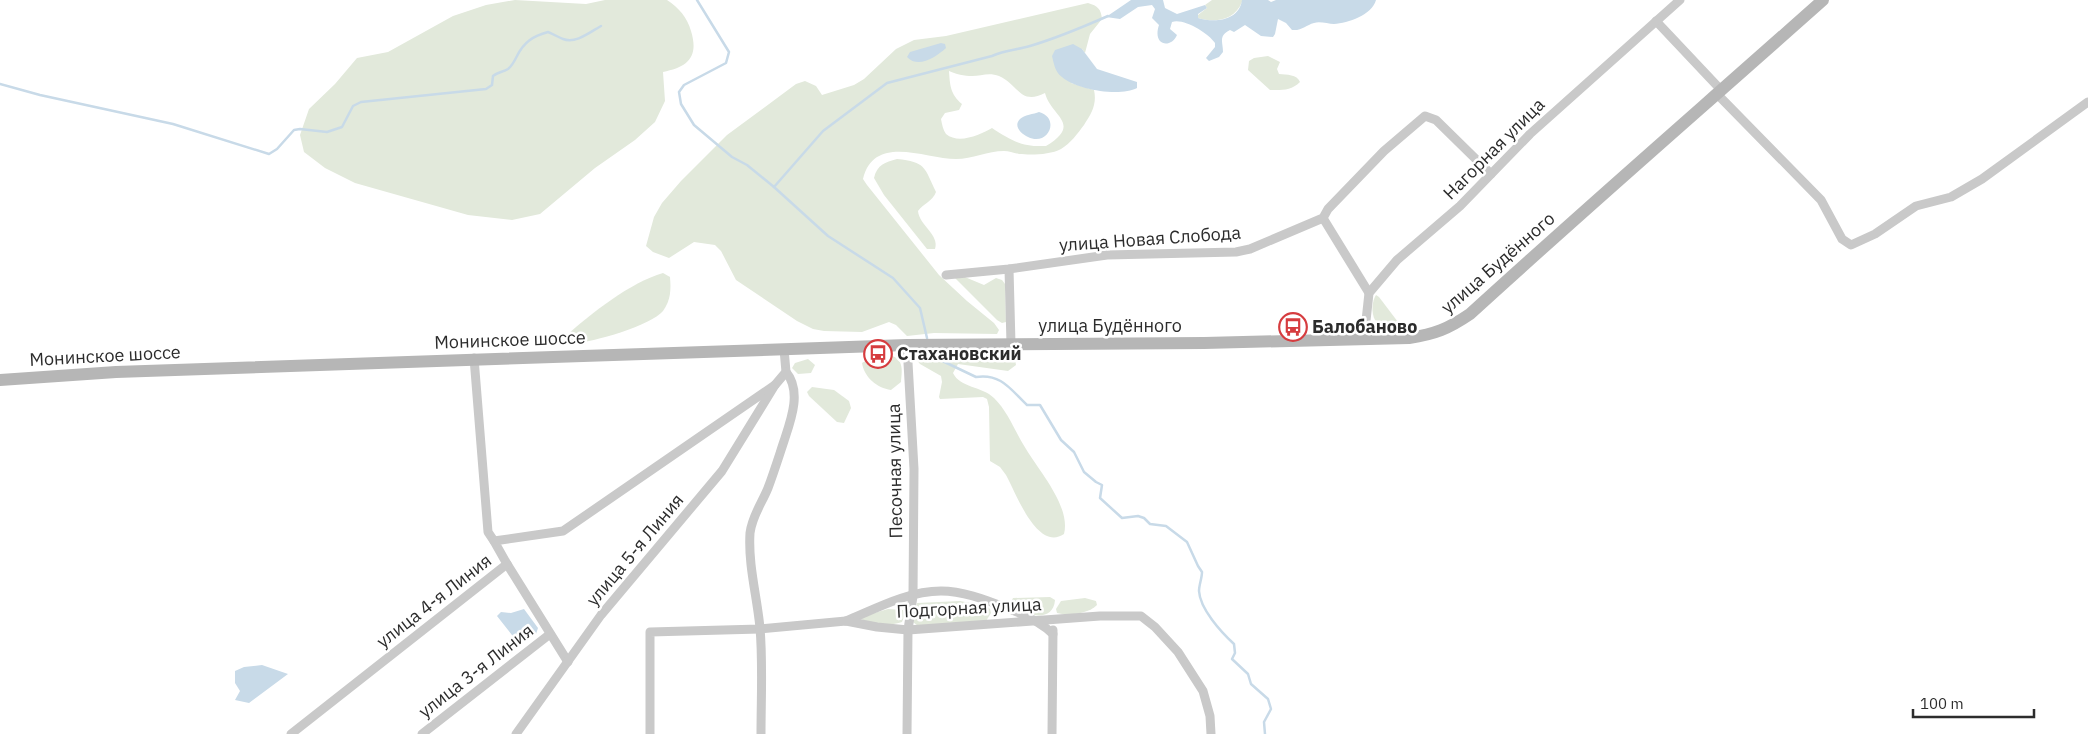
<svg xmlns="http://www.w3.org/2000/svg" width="2088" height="734" font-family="'IBM Plex Sans',sans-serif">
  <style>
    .green { fill: #e2e9db; fill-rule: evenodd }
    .water { fill: #c8dae8 }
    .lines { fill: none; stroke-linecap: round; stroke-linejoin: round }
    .stream { stroke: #c8dae8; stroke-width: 2.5 }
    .minor { stroke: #c9c9c9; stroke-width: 9 }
    .secondary { stroke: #b6b6b6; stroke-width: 12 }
    .labels { text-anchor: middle; stroke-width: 5; stroke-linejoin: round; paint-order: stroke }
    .street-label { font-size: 18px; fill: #2c2c2c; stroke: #fff }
    .poi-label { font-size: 18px; font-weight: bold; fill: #2c2c2c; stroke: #fff; text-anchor: start }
  </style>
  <rect width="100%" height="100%" fill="#fff"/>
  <g class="green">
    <path d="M515,0l71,4 19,-4h62c12,8 20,17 24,31 8,26 -3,36 -28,41l2,29 -10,21 -20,18 -40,28 -55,46 -28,6 -44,-5 -113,-32 -30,-15 -21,-16 -4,-17 9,-26 26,-25 22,-26 31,-6 65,-36 33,-11z"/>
    <path d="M1212,0h30v2c-8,19 -27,21 -44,16v-3l9,-7 -2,-3z"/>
    <path d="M1088,3c10,3 13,6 14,16l-12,15 -5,19 -3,-4 -11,34 23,7c3,14 -2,23 -10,35 -6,8 -14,19 -23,24 -11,6 -30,6 -42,5 -5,-1 -10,-3 -15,-3 -16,0 -32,8 -48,8 -30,0 -82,-26 -93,20l4,6 72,90 28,26 27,22 5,7 -2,4 -63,-1 -27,3 -11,-11 -7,-3 -27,10 -38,-1 -11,-2 -16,-8 -61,-41 -15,-29 -6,-6 -21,-3 -25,16 -16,-6 -7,-6 8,-29 8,-14 19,-22 46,-46 69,-51 9,-3 11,5 6,9 32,-10 10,-6 32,-30 18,-9 32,-4zM949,71c6,3 16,5 23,5 9,0 17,-4 27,0 19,8 21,30 46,17 6,24 38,30 1,53 -24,1 -34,-5 -54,-18 -11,6 -33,17 -46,6 -3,-4 -4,-10 -5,-15l4,-6 14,-3 3,-6c-12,-10 -12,-19 -13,-33z"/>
    <path d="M1268,56l12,6 -3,7 2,5c8,1 18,0 21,8 -9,9 -18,8 -30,8l-22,-20 1,-9 5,-3z"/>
    <path d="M897,159c29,3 27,8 39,33 -3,9 -13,12 -18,19 1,14 22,24 17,38h-8l-43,-54 -10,-17c3,-13 11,-16 23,-19z"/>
    <path d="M663,273l7,4c1,12 1,23 -7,34 -11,14 -74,33 -91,32l-6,-7c24,-22 65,-54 97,-63z"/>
    <path d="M960,275l24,10 12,-7 6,2 3,4 1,38 -4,1 -5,-3 -43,-43z"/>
    <path d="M1376,295l3,2 22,29v3l-4,1 -22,-10c-4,-7 -3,-19 1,-25z"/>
    <path d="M925,352l82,2 8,6 1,5 -8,6 -50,-7 -5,9c7,15 29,13 41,25 15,15 21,34 32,51 14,23 45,58 38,85 -27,18 -48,-41 -58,-59l-6,-8 -10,-6 -1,-54 -2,-8 -4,-2 -43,2 -1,-2 3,-15 -1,-6 -21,-12 -4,-5 1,-4z"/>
    <path d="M892,356c12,4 10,15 9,26l-10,8c-14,-2 -27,-13 -29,-27l5,-3z"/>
    <path d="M808,359l7,6 -4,8 -13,1 -6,-6 3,-5z"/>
    <path d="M812,387l22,3 15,11 2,7 -7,15 -7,-1 -28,-26 -2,-4z"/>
    <path d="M1050,597l5,3c-2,25 -34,15 -44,2l2,-4z"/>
    <path d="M1085,598l11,3 1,4c-9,9 -29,11 -40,8l-1,-4 5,-8z"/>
    <path d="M960,601l26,5 4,3 1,4 -5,8 -68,5 -5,-4 4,-19z"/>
    <path d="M888,609l15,1 2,4 -3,8c-14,5 -30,1 -45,-4z"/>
  </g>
  <g class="water">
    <path d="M1131,0h32l2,8 12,6 28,-9 2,3 -9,6v4c17,5 41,3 44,-18h26l3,2 5,-2h100c-4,15 -28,23 -42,24 -6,0 -14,-3 -20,-1 -8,2 -12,8 -22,7l-6,-7 -8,-4 -3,15 -2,3 -12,-1 -16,-11 -11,7 -4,-2c-12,6 -7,12 -7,22l-4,5 -10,4 -3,-3 9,-11v-4c-7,-10 -31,-25 -43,-21l-2,7 7,6c-6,14 -25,11 -18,-10l-7,-7 3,-9 -3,-4 -14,2 -18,12 -14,-2z"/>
    <path d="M941,43l4,1 1,4c-10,9 -28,21 -39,9l3,-5z"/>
    <path d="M1073,44l9,5 15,20 40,13v6c-17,9 -60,2 -75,-11 -7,-5 -8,-13 -10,-21l3,-6z"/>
    <path d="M1039,112c22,6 9,35 -11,25 -7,-3 -15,-11 -8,-18 4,-4 14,-5 19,-7z"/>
    <path d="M524,609l14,19 -2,6 -17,10 -22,-28 4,-4 10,1z"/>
    <path d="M262,665l26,9 -39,29 -14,-3 5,-9 -5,-8v-12l9,-4z"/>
  </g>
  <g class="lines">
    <g class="stream">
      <path d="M697,0l32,52 -3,11 -42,22 -5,7 2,12 13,21 38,32 15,8 27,22 54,49 65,42 27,30 7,30"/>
      <path d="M0,84l40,11 133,29 96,30 8,-5 17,-19 6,-1 27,3 15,-5 11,-21 8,-4 125,-13 6,-4 1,-9c5,-4 10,-4 15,-7 4,-3 7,-9 9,-13 7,-14 16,-20 31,-24 5,2 10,5 15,7 13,5 27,-7 38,-13"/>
      <path d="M774,187l49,-56 64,-48 105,-27c13,-6 25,-6 38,-10 27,-8 53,-19 78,-30"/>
      <path d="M932,356l44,21c25,-4 35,13 51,28h13l21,35 13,12 10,20 12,10 6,3 -2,13 22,20 16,-2 6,2 6,6 16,2 21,16 11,24 4,6c0,6 -3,13 -3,19 1,18 22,41 35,53l1,9 -3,6 16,15 3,10 17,15 3,10 -7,13 1,12"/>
    </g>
    <g class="minor">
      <path d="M1656,21l66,70"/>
      <path d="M1718,95l103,105 21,39 9,6 24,-11 41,-28 35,-9 31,-18 106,-77"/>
      <path d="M1323,218l46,75"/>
      <path d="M1009,269l2,75"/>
      <path d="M946,275l63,-6 98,-14 129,-3 14,-3 73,-31 5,-9 56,-58 41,-35 11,4 55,54"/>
      <path d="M1364,339l5,-46 28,-33 63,-54 70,-72 150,-134"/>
      <path d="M474,358l14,174 6,9"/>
      <path d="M507,564l61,98"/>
      <path d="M846,621c29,-12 62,-30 95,-30 21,0 43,8 63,16 17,6 36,14 49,27"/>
      <path d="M291,734l216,-170 -13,-23 69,-10 212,-146"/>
      <path d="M422,734l128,-100"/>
      <path d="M516,734l85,-119 121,-144 53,-86 11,-13 -2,-23"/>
      <path d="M650,734v-102l110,-3 86,-8 31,6 31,3 192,-14h41l14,11 23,25 25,39 7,25 1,18"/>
      <path d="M761,734c0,-35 2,-72 -1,-106 -3,-32 -12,-63 -10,-95 2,-17 12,-30 18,-45 6,-16 11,-32 16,-47 7,-21 18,-50 2,-69"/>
      <path d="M907,734l1,-104 5,-34 1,-127 -7,-124"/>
      <path d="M1052,734l1,-104"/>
    </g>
    <path class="secondary" d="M0,380l116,-8 791,-27 297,-2 205,-5c26,-4 39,-9 61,-24 116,-106 235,-209 353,-314"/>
  </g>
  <defs>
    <symbol id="bus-ring" viewBox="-11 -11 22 22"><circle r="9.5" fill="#fff" stroke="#d63c3f" stroke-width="1.5"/><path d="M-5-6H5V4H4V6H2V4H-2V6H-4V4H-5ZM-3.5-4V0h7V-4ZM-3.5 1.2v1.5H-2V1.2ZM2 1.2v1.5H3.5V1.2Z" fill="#d63c3f"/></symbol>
  </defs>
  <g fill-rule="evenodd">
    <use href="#bus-ring" x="1277" y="311" width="32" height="32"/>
    <use href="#bus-ring" x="862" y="338" width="32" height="32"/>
  </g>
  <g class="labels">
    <g class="street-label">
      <text transform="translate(1494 149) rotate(-45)" y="6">Нагорная улица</text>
      <text transform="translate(1150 239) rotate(-4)" y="6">улица Новая Слобода</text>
      <text transform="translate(1498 263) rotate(-41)" y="6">улица Будённого</text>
      <text x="1110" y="332">улица Будённого</text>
      <text transform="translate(510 340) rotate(-2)" y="6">Монинское шоссе</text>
      <text transform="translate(105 356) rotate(-3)" y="6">Монинское шоссе</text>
      <text transform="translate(895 471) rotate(-91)" y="6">Песочная улица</text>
      <text transform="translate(635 550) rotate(-50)" y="6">улица 5-я Линия</text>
      <text transform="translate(434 601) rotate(-38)" y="6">улица 4-я Линия</text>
      <text transform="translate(969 608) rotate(-3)" y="6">Подгорная улица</text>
      <text transform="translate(476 671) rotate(-38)" y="6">улица 3-я Линия</text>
    </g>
    <g class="poi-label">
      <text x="1312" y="333">Балобаново</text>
      <text x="897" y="360">Стахановский</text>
    </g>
  </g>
  <path d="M1913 709v8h121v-8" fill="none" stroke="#2c2c2c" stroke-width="2.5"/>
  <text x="1920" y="709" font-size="15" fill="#2c2c2c" stroke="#ffffff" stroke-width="4" paint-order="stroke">100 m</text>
</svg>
